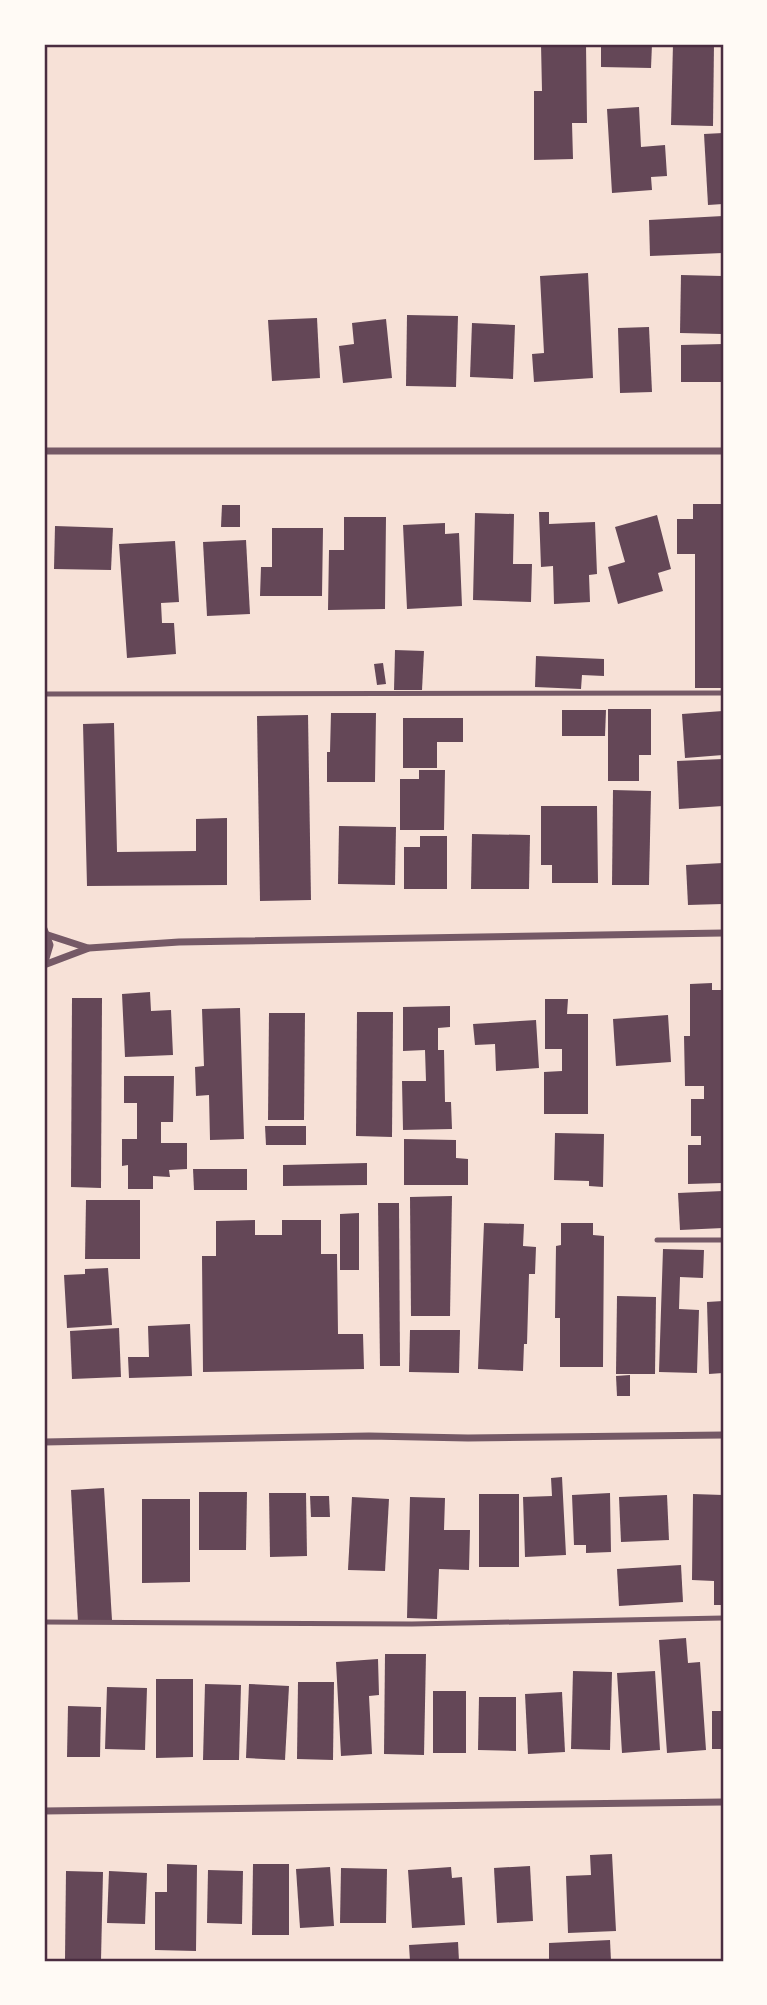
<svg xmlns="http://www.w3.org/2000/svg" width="767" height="2005" font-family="Rubik,sans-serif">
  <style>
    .building { fill: #644757 }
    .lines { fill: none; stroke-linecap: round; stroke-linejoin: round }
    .service { stroke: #755966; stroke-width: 5 }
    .minor { stroke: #755966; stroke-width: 7 }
    .neatline { fill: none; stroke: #4a2c40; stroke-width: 2.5 }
  </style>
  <rect width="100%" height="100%" fill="#f7e1d7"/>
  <g class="building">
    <path d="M541,44h45l1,79h-15l1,36 -39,1v-69h8z"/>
    <path d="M601,44h51l-1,24 -50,-1z"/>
    <path d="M673,44h41l-1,82 -42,-1z"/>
    <path d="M639,107l2,40 24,-2 2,31 -16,1 1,13 -40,3 -5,-84z"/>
    <path d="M723,133v71l-15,1 -4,-71z"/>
    <path d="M723,216v37l-73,3 -1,-36z"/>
    <path d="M588,273l5,105 -59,4 -2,-28 12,-1 -4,-77z"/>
    <path d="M681,275l42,1 -1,58 -42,-1z"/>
    <path d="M407,315l51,1 -2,71 -50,-1z"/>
    <path d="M317,318l3,60 -48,3 -4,-61z"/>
    <path d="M386,319l6,59 -49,5 -4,-37 15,-2 -2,-21z"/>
    <path d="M472,323l43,2 -2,54 -43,-2z"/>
    <path d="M649,327l3,65 -32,1 -2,-65z"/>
    <path d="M723,344v38h-42v-37z"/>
    <path d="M693,504h30v184h-28v-134h-18v-35h16z"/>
    <path d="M222,505h18v22h-19z"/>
    <path d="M539,512h10v12l46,-2 2,52 -8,1 1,27 -36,2 -1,-38 -12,1z"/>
    <path d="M475,513l39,1 -1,50h19l-1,38 -58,-2z"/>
    <path d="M657,515l14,54 -13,4 5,18 -45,13 -10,-37 17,-5 -10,-35z"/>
    <path d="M344,517h42l-1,92 -57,1 1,-60h15z"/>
    <path d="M445,523v11l14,-1 3,73 -55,3 -4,-84z"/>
    <path d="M55,526l58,2 -2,42 -57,-1z"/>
    <path d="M272,528h51l-1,68h-62l1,-29h11z"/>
    <path d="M246,540l4,74 -43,2 -4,-74z"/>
    <path d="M175,541l4,61 -18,1 1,20h12l2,31 -49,4 -8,-114z"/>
    <path d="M395,650l29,1 -2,39h-28z"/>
    <path d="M536,656l68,3v17l-22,-1 -1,14 -46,-2z"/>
    <path d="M383,663l3,21 -9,1 -3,-21z"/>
    <path d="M608,709h43v46h-12v26h-31z"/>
    <path d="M562,710h44l-1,26h-43z"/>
    <path d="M723,711v44l-38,3 -3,-44z"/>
    <path d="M331,713h45l-1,69h-48v-30h3z"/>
    <path d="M308,715l3,185 -51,1 -3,-185z"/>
    <path d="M403,718h60v24h-26v26h-34z"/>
    <path d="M114,723l3,129 79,-1v-32l31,-1v67l-140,1 -4,-162z"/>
    <path d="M723,759v47l-44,3 -2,-48z"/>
    <path d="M419,770h26l-1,60h-44v-51h19z"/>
    <path d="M613,790l38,1 -2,94h-37z"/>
    <path d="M541,806h56l1,77h-46v-18h-11z"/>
    <path d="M339,826l57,1 -1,58 -57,-1z"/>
    <path d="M472,834l58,1 -1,54h-58z"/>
    <path d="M420,836h27v53h-43v-42h16z"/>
    <path d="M723,863v41l-35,1 -2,-40z"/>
    <path d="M712,983v7h11v193l-35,1v-39h13v-9h-10v-37h13v-13h-19l-1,-50h6v-52z"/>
    <path d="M150,992l1,19 20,-1 2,45 -48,2 -3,-63z"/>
    <path d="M72,998h30l-1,190 -30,-1z"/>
    <path d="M545,999h23l-1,15h21v100h-44v-42l18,-1v-22h-17z"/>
    <path d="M450,1006v21l-12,1v22h6l1,52h6l1,27 -49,1 -1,-49h24l-1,-31 -22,1v-44z"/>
    <path d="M240,1008l4,131 -34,1 -1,-45 -13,1 -1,-29 9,-1 -2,-57z"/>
    <path d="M357,1012h36l-1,125 -36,-1z"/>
    <path d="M269,1013h36l-1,107h-36z"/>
    <path d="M668,1015l3,47 -55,4 -3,-47z"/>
    <path d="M536,1020l3,48 -43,3 -1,-27 -20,1 -2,-21z"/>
    <path d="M124,1076h50l-1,46h-12v21h26v26l-18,1 1,7 -17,-1v13h-25v-24l-6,1v-27h15v-36h-13z"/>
    <path d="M265,1126h41v19h-40z"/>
    <path d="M555,1133l49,1 -1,53 -14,-1v-5l-35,-1z"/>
    <path d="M404,1139l52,1v18l12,1v26h-64z"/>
    <path d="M367,1163v22l-84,1v-21z"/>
    <path d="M193,1169h54v21h-53z"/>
    <path d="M723,1191v37l-43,2 -2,-37z"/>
    <path d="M452,1196l-2,120h-39l-1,-119z"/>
    <path d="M86,1200h54v59h-55z"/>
    <path d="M378,1203h21l1,163h-20z"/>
    <path d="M359,1213v57h-19v-56z"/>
    <path d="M255,1220v15h27v-15h39v34h16l1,80h25l1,35 -161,3 -1,-116h14v-35z"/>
    <path d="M484,1223l40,1 -1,22 13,1 -1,27h-6l-2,70h-3l-1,27 -45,-2z"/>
    <path d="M561,1223h32v12l11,1 -1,131h-43v-49h-5l1,-72 5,-1z"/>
    <path d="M663,1249l41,1 -1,28 -23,-1 -1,32 20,1 -2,63 -38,-1z"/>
    <path d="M108,1268l4,57 -45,3 -3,-53 21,-1v-5z"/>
    <path d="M617,1296l39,1 -1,77h-39z"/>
    <path d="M723,1301v72l-14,1 -2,-72z"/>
    <path d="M190,1324l2,52 -63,2 -1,-21h21l-1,-31z"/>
    <path d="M119,1328l2,49 -49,2 -2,-48z"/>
    <path d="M410,1330h50l-1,43 -50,-1z"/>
    <path d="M630,1375v21h-13l-1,-20z"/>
    <path d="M562,1477l4,78 -41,2 -2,-60 29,-1 -1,-18z"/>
    <path d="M104,1488l8,132 -34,2 -7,-132z"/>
    <path d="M199,1492h48l-1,58h-47z"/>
    <path d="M269,1493h37l1,63 -37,1z"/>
    <path d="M610,1493l1,59 -25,1v-8h-12l-2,-50z"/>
    <rect x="479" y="1494" width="40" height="73"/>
    <path d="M693,1494l30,1v110h-9v-24l-22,-1z"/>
    <path d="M667,1495l2,45 -48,2 -2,-45z"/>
    <path d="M310,1496h19l1,21h-19z"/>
    <path d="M352,1497l37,2 -4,72 -37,-1z"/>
    <path d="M410,1497l35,1 -1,32h26l-1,40 -30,-1 -2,50 -30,-1z"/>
    <path d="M142,1499h48v83l-48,1z"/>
    <path d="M681,1565l2,37 -64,4 -2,-37z"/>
    <path d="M686,1638l2,25 12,-1 6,88 -39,3 -8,-113z"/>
    <path d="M385,1654h41l-2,101 -40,-1z"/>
    <path d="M378,1659l1,36 -10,1 3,58 -31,2 -5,-94z"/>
    <path d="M573,1671l39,1 -2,78 -39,-1z"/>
    <path d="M655,1671l5,79 -38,3 -5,-80z"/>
    <path d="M156,1679h37v78l-37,1z"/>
    <path d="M298,1682h36l-1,78 -36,-1z"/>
    <path d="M205,1684l36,1 -2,75h-36z"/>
    <path d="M249,1684l40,2 -4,74 -39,-2z"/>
    <path d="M107,1687l40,1 -2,62 -40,-1z"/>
    <rect x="433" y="1691" width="33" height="62"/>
    <path d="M562,1692l3,60 -37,2 -3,-60z"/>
    <path d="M479,1697h37v54l-38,-1z"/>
    <path d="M68,1706l33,1 -1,50h-33z"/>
    <rect x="712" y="1711" width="11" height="38"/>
    <path d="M612,1854l4,77 -48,2 -2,-57 25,-1 -1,-20z"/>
    <path d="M167,1864l30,1 -1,86 -41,-1v-58h12z"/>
    <path d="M253,1864h36v71h-37z"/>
    <path d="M530,1866l3,55 -36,2 -3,-55z"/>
    <path d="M330,1867l4,59 -34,2 -4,-59z"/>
    <path d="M451,1867l1,11 10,-1 3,48 -53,3 -4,-58z"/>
    <path d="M341,1868l46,1 -1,54h-46z"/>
    <path d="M208,1870l35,1 -1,53 -35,-1z"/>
    <path d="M66,1871l37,1 -2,88 -36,-1z"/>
    <path d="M109,1871l38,2 -2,51 -38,-1z"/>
    <path d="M610,1940l1,21h-62v-18z"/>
    <path d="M458,1942l1,19h-49l-1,-16z"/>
  </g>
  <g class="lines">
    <g class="service">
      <path d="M44,694l679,-1"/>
      <path d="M657,1240h66"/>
      <path d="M44,1622l368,2 311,-6"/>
    </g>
    <g class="minor">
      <path d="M44,451h679"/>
      <path d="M44,929l6,16 -6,20"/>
      <path d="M48,935l40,13"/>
      <path d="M44,965l45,-17 90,-6 544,-9"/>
      <path d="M44,1442l325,-6 99,2 255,-3"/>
      <path d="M44,1811l679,-9"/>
    </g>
  </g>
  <rect width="767" height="2005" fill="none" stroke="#fffaf5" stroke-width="91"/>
  <rect x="46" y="46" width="676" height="1914" class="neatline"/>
</svg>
